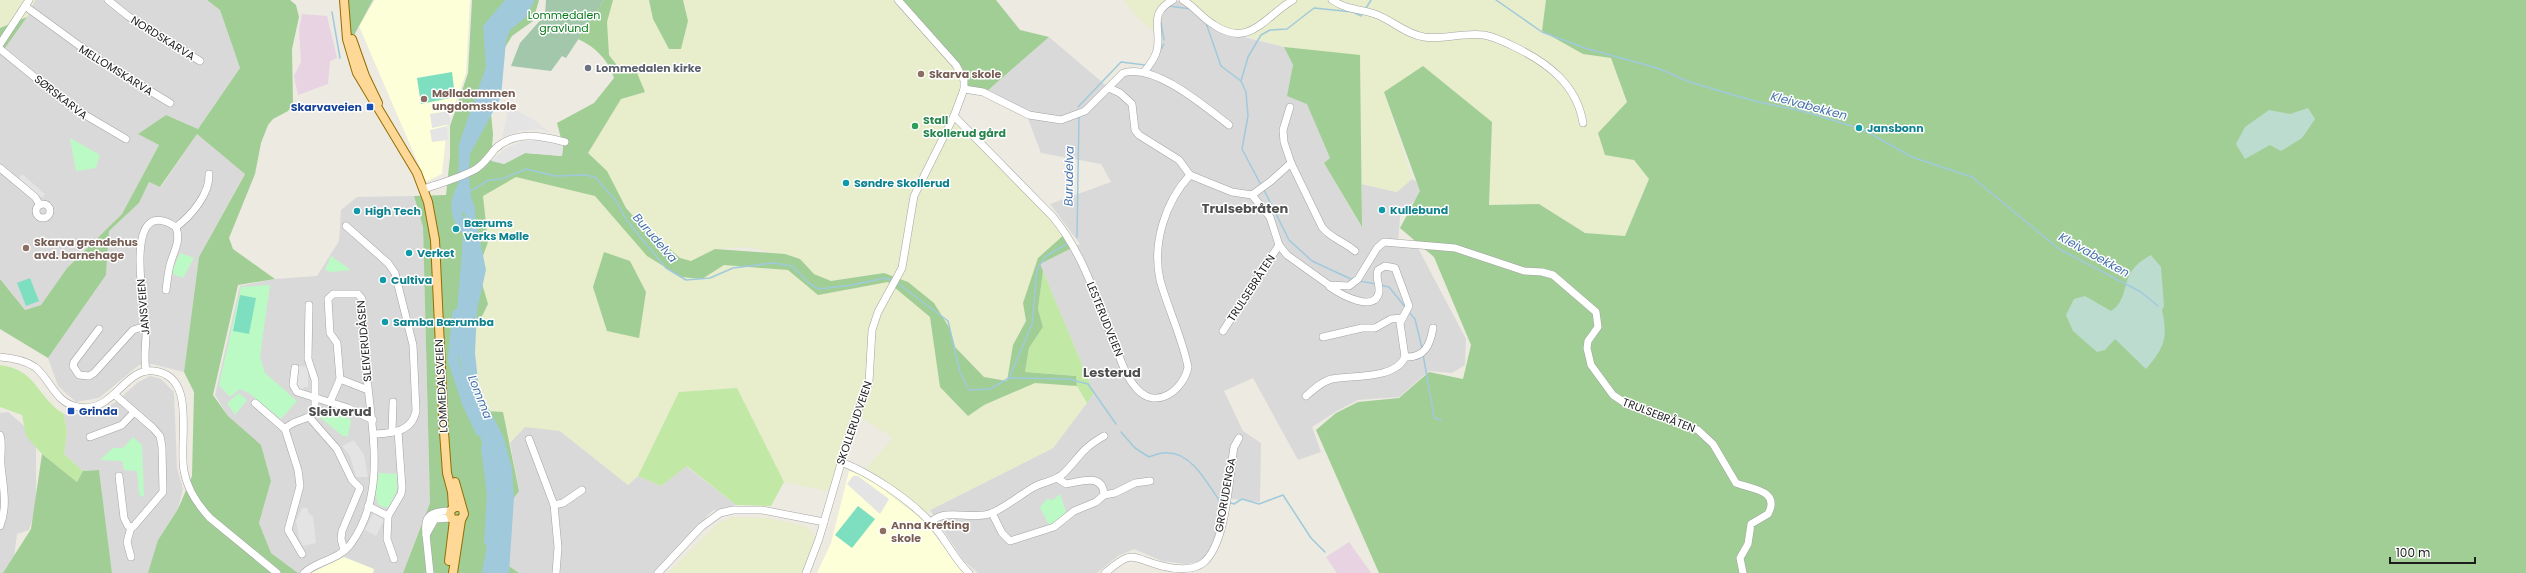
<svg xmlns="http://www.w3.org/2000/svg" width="2526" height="573" font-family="Poppins,sans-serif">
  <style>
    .residential { fill: #dad9d9 }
    .industrial { fill: #e7d3e1 }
    .education { fill: #fcffd8 }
    .farmland { fill: #e8edcb }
    .grass { fill: #c1e9a5 }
    .forest { fill: #a1ce95 }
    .wetland { fill: #bddcd0 }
    .cemetery { fill: #a2c7aa }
    .park { fill: #bcfac5 }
    .pitch { fill: #7ddfc0 }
    .parking { fill: #e4e4e4 }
    .water { fill: #a0cadc }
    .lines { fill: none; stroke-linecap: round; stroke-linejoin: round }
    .stream { stroke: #a0cadc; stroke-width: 1.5 }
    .river { stroke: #a0cadc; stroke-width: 10 }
    .minor-casing { stroke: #a3a3a3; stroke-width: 8 }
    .major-casing { stroke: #936e00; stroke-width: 10 }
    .minor { stroke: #fff; stroke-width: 7 }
    .major { stroke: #fdd896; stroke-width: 8 }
    .worship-dot { fill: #6b7280; stroke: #fff; stroke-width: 1.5 }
    .education-dot { fill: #8d6e63; stroke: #fff; stroke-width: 1.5 }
    .transit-dot { fill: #1a4fb4; stroke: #fff; stroke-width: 1.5 }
    .leisure-dot { fill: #2e9e5b; stroke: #fff; stroke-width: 1.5 }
    .culture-dot { fill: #0f9aa8; stroke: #fff; stroke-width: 1.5 }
    .labels { text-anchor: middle; stroke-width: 3; stroke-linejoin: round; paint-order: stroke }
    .park-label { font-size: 11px; fill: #097a1b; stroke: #fff }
    .street-label { font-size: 11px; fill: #1c1c1c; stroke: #fff }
    .worship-label { font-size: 11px; font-weight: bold; fill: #5b616d; stroke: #fff; text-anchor: start }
    .education-label { font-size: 11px; font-weight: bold; fill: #785e54; stroke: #fff; text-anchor: start }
    .transit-label { font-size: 11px; font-weight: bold; fill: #164399; stroke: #fff; text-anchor: end }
    .leisure-label { font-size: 11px; font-weight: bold; fill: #27864d; stroke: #fff; text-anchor: start }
    .culture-label { font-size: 11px; font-weight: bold; fill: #0d838f; stroke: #fff; text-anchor: start }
    .water-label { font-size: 12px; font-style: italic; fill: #4772ac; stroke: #fff }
    .quarter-label { font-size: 13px; font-weight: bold; fill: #4f4f4f; stroke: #fff }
  </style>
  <rect width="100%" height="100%" fill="#edeae1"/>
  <g class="residential">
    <path d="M35,0h172l13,10 20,58 -42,61 -32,-14 -28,19 21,11 -37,69 -55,54 -26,37 -16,5 -25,-31v-224l27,-38z"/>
    <path d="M1180,1l38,30 66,16 9,18 -5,31 19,7 23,55 -6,5 37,63 1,-42 34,8 16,-13 15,8 -27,30 -2,28 20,3 48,91 -1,26 -13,8 -23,-2 -30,26 -41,3 -21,11 -25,16 9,25 -23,8 -45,-82 -29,13 19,40 18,12 -1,59 -37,-4 -8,42 -8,15 -9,7 -12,2 -24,-3 -28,-12 -16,7 -21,17h-119l-14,-12 -34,-51 123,-62 41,-55 -54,-129 40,-20 -30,-40 61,-22 -10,-18 -60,-11 -16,-42 -39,-19 63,-55 61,52 13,-14 22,1 15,-25 -1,-35 12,-13z"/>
    <path d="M197,134l48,39 -46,84 -15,115 -32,-8 -13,1 -40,33 -23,4 -18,-16 -10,-28 58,-83 3,-44 30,-28 10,-21 12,5z"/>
    <path d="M414,196l9,31 7,276 -27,70h-105l-27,-20 -12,-30 12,-42 -10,-35 -33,-30 -13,-21 25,-109 35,-7 42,-3 22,-35 2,-31 16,-13z"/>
    <path d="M150,376l11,3 13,13 3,76 6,21 -5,20 -20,31 -7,31 -3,2h-36l-13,-103 -16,1 -19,-17 3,-22 -3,-18h30l22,-12 21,-19z"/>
    <path d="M8,412l14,12 14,15v69l-7,22 -12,4 -3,23 -8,16h-6v-160z"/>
    <path d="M525,426l35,5 68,54 10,-9 23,10 25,-20 50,39 -24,6 -59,62h-134l-10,-7 2,-64 8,-12 -9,-47z"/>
  </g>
  <g class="industrial">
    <path d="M302,14l25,2 10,42 -7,3 -2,23 -30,11 -4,-19 7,-14 -2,-33z"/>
    <path d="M1349,542l20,28 2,3h-34l-11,-16z"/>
  </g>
  <g class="education">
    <path d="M375,0h95l-4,73 -19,53 -5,48 -16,8 -67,-156z"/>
    <path d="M849,471l17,5 56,43 42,54h-147l14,-30z"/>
    <path d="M344,557l30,12 -1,4h-62z"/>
  </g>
  <g class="farmland">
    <path d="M0,0h35l-8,17 -27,11z"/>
    <path d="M613,0h36l4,19 27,30 8,-28 -5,-21h216l63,74 2,15 -10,28 112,116 -28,25 -15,45 2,19 -12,23 -6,36 -23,-4 -29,-30 -5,-18 -53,-49 -13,-7 -53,8 -17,-7 -14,-15 -52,-12 -33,2 -24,12 -11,-3 -45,-40 -47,-65 33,-54 1,-27 -13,-17 -2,-33z"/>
    <path d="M1124,0h43l-11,14 -3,17 -18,-16z"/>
    <path d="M1191,0h355l-4,31 41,23 28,4 16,44 -29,31 7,22 29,5 15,19 -24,57 -40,-3 -46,-29 -50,1 3,-83 -108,-30 28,87 -15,13 -35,-8 -2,-128 -76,-9 -63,-19 -32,-27z"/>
    <path d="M516,176l79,20 52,60 55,23 22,-14 64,5 30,25 70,-13 42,35 10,70 28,29 16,-11 51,-22 42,3 10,17 -34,45 -123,62 -8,9 -56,-43 2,-10 25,-28 -36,-23 -16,47 -13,29 -44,-9 -47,-94 -58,4 -41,84 -10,9 -68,-54 -35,-4 -15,16 -7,-30 -17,-2 -8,-27 -8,-43 8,-71 10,-28 -5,-46z"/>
    <path d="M733,517l35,1 39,9 6,5 3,8 -14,33h-134l49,-49z"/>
  </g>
  <g class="grass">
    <path d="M1043,271l51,122 -7,10 -10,-17 -1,-10 -51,-4 4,-24 14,-21 -5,-18z"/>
    <path d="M0,365c38,5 36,32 64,49l3,18 -3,22 19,17 -6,11 -35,-28 -16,-18 -4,-21 -22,-8z"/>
    <path d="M737,388l47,94 -13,24 -35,-1 -49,-39 -26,20 -23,-10 41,-84z"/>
  </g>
  <g class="forest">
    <path d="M207,0h83l6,5 3,12 -7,32 1,55 -5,7 -15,8 -5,6 -7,18 -6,31 -26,64 4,11 42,30 -37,6 -25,110 15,21 33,29 10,36 -12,42 12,30 27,20h-150l10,-33 20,-31 14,-33 2,-84 -10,-20 15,-115 46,-83 -48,-40 -37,53 -11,-5 -10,21 -30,28 -3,44 -58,83 -48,-29v-50l25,31 16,-5 26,-37 55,-54 37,-69 -21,-11 28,-19 32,14 42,-61 -20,-58z"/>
    <path d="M344,0h29l-21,39z"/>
    <path d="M472,0h67l-6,21 -21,15 -9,15 -13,53 3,30 -2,26 13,4 21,-11 37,3 1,-10 -6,-23 37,-20 20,-25c-5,-18 -20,-32 -36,-39l26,-39h9l-6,22 2,33 13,17 15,1 8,19 -24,7 -33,54 19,18 19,37 9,10 45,40 11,3 24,-12 70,5 15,5 14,15 17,7 53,-8 24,9 26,21 16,26 5,18 29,30 23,4 6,-36 13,-24 -3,-18 15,-45 28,-25 8,14 -34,17 3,7 -5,38 5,18 -14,21 -4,24 51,4 1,10 -42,-3 -51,22 -16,11 -28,-29 -10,-70 -42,-35 -70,13 -30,-25 -64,-5 -22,14 -21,-2 -34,-21 -52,-60 -79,-19 -33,19 5,46 -10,28 10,34 -18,37 8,43 8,27 17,1 16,79 -8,11 -2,64 10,7h-116l27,-70 -7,-276 -9,-31 32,-1 4,-38v-31l18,-53z"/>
    <path d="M649,0h34l5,21 -7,28h-12l-16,-30z"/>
    <path d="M899,0h97l24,30 29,7 -63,55 -22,-3 -2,-15z"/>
    <path d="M1546,0h980v573h-1147l-63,-143 20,-17 22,-11 41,-4 30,-26 34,7 8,-34 -37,-88 -34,-29 20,-37 -36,-99 39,-26 69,56 -3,83 50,-1 46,29 40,3 24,-57 -15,-19 -29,-5 -7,-22 29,-31 -16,-44 -28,-4 -41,-23z"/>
    <path d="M27,17l-27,38v-27z"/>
    <path d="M1284,47l76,8 2,172 -38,-64 6,-5 -23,-54 -20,-8 6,-31z"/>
    <path d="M604,252l26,9 16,31 -7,46 -32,-7 -14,-44z"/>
    <path d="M42,454l35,28 6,-11 16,-1 13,103h-109l28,-44z"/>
  </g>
  <g class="wetland">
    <path d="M2308,108l7,11 -13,19 -21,13 -11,-6 -25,14 -9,-15 9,-17 24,-17 21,4z"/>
    <path d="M2151,255l10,12 3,39 -2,4c6,28 3,37 -16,59l-31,-30 -10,11 -8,2 -24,-21 -7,-16 8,-16 11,-3 26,15c12,-7 13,-21 17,-33 4,-11 14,-18 23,-23z"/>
  </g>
  <path class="cemetery" d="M546,0h58l-38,58 -4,-2 -11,15 -40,-5 9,-23 25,-28z"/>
  <g class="park">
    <path d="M70,138l30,17 -4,13 -20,3z"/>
    <path d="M180,253l14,5 -11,20 -10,-4v-5z"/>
    <path d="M331,256l20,14 -20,2 -6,-2z"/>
    <path d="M270,285l-10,71 5,17 32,28 -16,18 -31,-25 -10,-5 -10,8 -11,-12 22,-98z"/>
    <path d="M239,393l8,7 -12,15 -8,-12z"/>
    <path d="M325,408l8,1 18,11 -3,16h-5l-21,-17 -3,-3z"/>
    <path d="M133,437l9,8 2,51 -2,1 -3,-3 -2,-23 -13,-1 -2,-9 -22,-1 13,-12h10z"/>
    <path d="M379,473l18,1v16l-8,17c-19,3 -12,-23 -10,-34z"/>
    <path d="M1060,494l7,21 -18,10 -9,-18 7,-8 6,1z"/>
  </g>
  <g class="pitch">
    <path d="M452,72l3,25 -34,7 -4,-26z"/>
    <path d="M30,278l9,23 -13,5 -9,-23z"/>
    <path d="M240,295l16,3 -7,36 -16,-3z"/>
    <path d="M858,506l17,13 -23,29 -17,-13z"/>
  </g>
  <g class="parking">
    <path d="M509,107l25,13 17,13 -11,-4 -21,2 -17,7z"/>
    <path d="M449,111l2,13 -19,4 -2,-14z"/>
    <path d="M447,126l1,14 -16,2 -2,-12z"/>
    <path d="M522,141h20l21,5 -1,10 -37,-3 -21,11 -13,-3 14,-12z"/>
    <path d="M22,174l23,20 -3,4 -23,-20z"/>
    <path d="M299,366l9,1v20h-4l-1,3 -7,-3z"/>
    <path d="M354,440l10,15 4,22h-12l-6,-21 -8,-10z"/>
    <path d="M853,476h5l31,23 -9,15 -33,-30z"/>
    <path d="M302,508h5l2,6 4,2 3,27 -13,3 -4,-8 -3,-17z"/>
    <path d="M373,514l11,6 -8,16 -11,-6z"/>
  </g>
  <path class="water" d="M505,0h30l-10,18 -15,12 -4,11 -5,56 -31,57 -1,15 1,22 16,79 -9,40 -2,43 4,37 24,46 9,32 2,30 -5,75h-27l15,-84 -27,-84 -12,-52 -2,-30 7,-85 9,-18 -14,-12 1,-64 27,-77 -3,-41z"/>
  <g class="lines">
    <g class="stream">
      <path d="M1496,0l46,32 43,16 72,20 33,14 64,19 48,10 60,18 50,28 60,20 87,72 82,43 17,14"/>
      <path d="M1169,6l22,3"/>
      <path d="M1366,8l5,-8"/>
      <path d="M332,12l8,46"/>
      <path d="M1161,22l3,18"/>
      <path d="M1206,23l15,43 20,15"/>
      <path d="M1160,51l4,-7"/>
      <path d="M1078,107l43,-45 24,3"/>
      <path d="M1261,185l-19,-36 6,-33 -2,-24 -5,-11 7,-24 13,-22 9,-5 17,-1 27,-21 39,4 8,4 2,-3"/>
      <path d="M1264,190l25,50 23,21 41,19"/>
      <path d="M469,192l20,-12 13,-1 24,-10 29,7 30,-1 10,2 21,24 11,20 29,35 10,12 20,12 24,-2 23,-10 40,-5 19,3 18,18 9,5 33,-4 33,-7 6,2"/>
      <path d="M1077,237l2,-122"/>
      <path d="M1359,281l18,3"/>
      <path d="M899,284l49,37 12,51 9,18 21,-1 19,-11 23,-54 5,-55 9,-13 22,-13"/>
      <path d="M1380,285l9,2 16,20"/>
      <path d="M1408,311l7,8 7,29"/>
      <path d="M1423,354l11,63 7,4"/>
      <path d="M1009,378l59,1 20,5 28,40"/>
      <path d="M1121,432l14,16 14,9c6,-2 13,-5 19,-4 24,0 39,30 51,47l5,1"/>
      <path d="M1228,502l6,2 8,-5 17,5 24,-9 28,43 14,14"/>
    </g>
    <g class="river">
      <path d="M462,187c-9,17 -8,31 6,45"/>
      <path d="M469,205c4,11 -2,23 1,35"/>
      <path d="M457,314l-4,46 14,43 13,28"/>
      <path d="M486,448l6,47 -3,46"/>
    </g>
    <defs>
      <g id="minor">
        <path d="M108,0l20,16 72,45"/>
        <path d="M1183,0c12,7 19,18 31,25 36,24 51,-9 79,-25"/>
        <path d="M1332,0c17,11 26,8 43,14 17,6 30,20 49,23 20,3 40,-5 60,-2 11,2 21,7 31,12 33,16 62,38 68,76"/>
        <path d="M25,6l74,54 71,43"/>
        <path d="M0,44l29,-44"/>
        <path d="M0,49l70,57 56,33"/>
        <path d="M1144,72c5,-6 11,-13 13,-22 5,-21 -10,-36 16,-50"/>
        <path d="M1109,88l11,5 12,11 3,26 4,5 40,25 11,15 42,17 20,3 18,22 9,28 8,10 42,30 20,1 9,-7 19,-31 7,-6 71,6 69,23 18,1 11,3 43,37 2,15 -10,14 -1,7 4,17 22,30 15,10 70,25 15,14 23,39c15,6 45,7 32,31l-17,10 -3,20 -8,14 3,15"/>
        <path d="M964,89l19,3 46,23 32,5 24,-9 38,-38c32,-10 81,33 106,52"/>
        <path d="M1290,107l-7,23 1,12 7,21 31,64c8,11 23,15 33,24"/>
        <path d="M954,116l99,101c29,35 42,78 59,120 7,17 12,38 25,52 20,22 47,0 51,-22 -6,-30 -20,-58 -28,-87 -8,-36 5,-78 30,-105"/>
        <path d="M0,168l35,29 5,8"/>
        <path d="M424,189c17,-6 36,-11 52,-20 8,-5 13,-13 19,-20 20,-19 46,-13 70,-7"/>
        <path d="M1252,195l19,-14 20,-18"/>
        <circle cx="43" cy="211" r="7"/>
        <path d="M346,226l42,37 7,10 18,72 3,66c-4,21 -24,22 -41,23"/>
        <path d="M176,227c15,-11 34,-33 33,-53"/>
        <path d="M99,329l-25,33 -1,4 6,9 10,1 5,-3 39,-43 13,-4"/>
        <path d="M1223,331l56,-86"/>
        <path d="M1323,337l39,-9h13l16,-9 11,-1"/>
        <path d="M0,357c12,1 25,3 35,10 16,13 20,36 43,40 36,7 46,-40 76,-36 44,5 24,70 30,100 3,18 13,33 26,47l67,55"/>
        <path d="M1405,357c19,1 25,-11 28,-29"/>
        <path d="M295,368l-2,17 4,7 51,16 25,12"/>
        <path d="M146,371c-3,-16 1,-30 0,-46 -2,-20 -24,-133 30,-98 5,15 -2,23 -6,38 -2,8 -3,17 -4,25"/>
        <path d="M115,395l38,33 7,8 2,11 1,45 -30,35 -5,-1 -4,-8 -5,-42"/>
        <path d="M1306,396c7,-6 16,-15 26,-17 19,-4 63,1 73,-22l-5,-34 9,-17 -14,-38 -10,-2 -7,4c-3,8 2,14 1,22 -4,22 -39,2 -49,-5"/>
        <path d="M330,402l10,-23"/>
        <path d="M255,403l30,26"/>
        <path d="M309,417l28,32 15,31 8,8 -18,43 -1,8 3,11"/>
        <path d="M392,432l1,-30"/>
        <path d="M0,435c3,10 0,19 1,30 2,21 7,41 -1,61"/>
        <path d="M90,437l32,-12 12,-13"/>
        <path d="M529,439l25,66 4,42 -2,26"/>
        <path d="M841,462c29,11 68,37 89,60 15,15 23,36 39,51"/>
        <path d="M1104,495l11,-2 20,-10 15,-2"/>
        <path d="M554,505l9,-2 19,-13"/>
        <path d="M368,506l20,10 -1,23 7,20"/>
        <path d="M992,513l10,20 8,8 44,-14 20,-16 22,-9 8,-7c-1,-23 -24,-13 -38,-11l-9,-6"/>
        <path d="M388,516l13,-22 1,-6 -4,-57"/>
        <path d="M931,522c15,-15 42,-1 61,-9 15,-7 28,-18 42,-26 9,-5 22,-6 30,-14 16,-16 17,-24 40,-37"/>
        <path d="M131,527l-4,15 4,15"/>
        <path d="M426,535l9,-16 16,-1"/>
        <path d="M302,554l-14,-24 12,-44 -2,-16 -13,-41c8,-10 23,-8 30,-17v-32l-7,-21 1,-54"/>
        <path d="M304,573c13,-12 34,-13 46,-28 37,-50 22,-112 17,-168 -3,-26 -4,-52 -5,-78l-4,-5h-25l-5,5 2,34 7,10 3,36 28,11"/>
        <path d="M430,573c-1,-10 -2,-19 -3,-29 -2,-21 -6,-33 23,-33"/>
        <path d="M658,573l43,-46 19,-14 13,-3h29l62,12"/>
        <path d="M806,573l13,-34 32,-110 18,-47 3,-52 6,-18 24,-44 12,-72 40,-80 10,-27v-9l-8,-15 -58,-65"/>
        <path d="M1105,573c30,-25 25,-15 57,-7 12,3 31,5 41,-3 24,-19 26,-87 31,-116l5,-9"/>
      </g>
      <g id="major">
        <path d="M344,0l3,39 10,34 60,100 11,29 7,38 9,192 3,41 5,19 1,16"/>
        <path d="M352,39l13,37 13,27"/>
        <path d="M455,482l9,32 -3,6 -9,-1 -2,-5 1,-4 5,-4 6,2"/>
        <path d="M449,561l5,-41"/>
        <path d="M453,573l8,-53"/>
      </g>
    </defs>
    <use href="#minor" class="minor-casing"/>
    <use href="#major" class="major-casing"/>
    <use href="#minor" class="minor"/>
    <use href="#major" class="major"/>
  </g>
  <circle class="worship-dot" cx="588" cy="68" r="4"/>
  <g class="education-dot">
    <circle cx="921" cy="74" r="4"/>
    <circle cx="424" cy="99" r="4"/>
    <circle cx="26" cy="248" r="4"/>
    <circle cx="883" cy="531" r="4"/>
  </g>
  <g class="transit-dot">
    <rect x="366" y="103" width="8" height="8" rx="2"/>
    <rect x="67" y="407" width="8" height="8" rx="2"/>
  </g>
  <circle class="leisure-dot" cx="915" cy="126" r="4"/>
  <g class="culture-dot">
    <circle cx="1859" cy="128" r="4"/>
    <circle cx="846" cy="183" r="4"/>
    <circle cx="1382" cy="210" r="4"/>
    <circle cx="357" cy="211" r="4"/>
    <circle cx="456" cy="229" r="4"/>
    <circle cx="409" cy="253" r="4"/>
    <circle cx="383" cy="280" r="4"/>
    <circle cx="385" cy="322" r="4"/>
  </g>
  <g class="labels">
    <g class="park-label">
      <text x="564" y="19">Lommedalen<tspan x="564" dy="13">gravlund</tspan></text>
    </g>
    <g class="street-label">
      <text transform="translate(163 38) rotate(32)" y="4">NORDSKARVA</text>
      <text transform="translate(116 70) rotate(32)" y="4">MELLOMSKARVA</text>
      <text transform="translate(61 97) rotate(38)" y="4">SØRSKARVA</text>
      <text transform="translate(1251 288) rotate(-57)" y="4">TRULSEBRÅTEN</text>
      <text transform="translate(143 307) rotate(-95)" y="4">JANSVEIEN</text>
      <text transform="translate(1105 319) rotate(68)" y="4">LESTERUDVEIEN</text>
      <text transform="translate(364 341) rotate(-95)" y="4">SLEIVERUDÅSEN</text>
      <text transform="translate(441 386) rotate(-93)" y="4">LOMMEDALSVEIEN</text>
      <text transform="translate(1659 415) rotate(21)" y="4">TRULSEBRÅTEN</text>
      <text transform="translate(854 423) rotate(-71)" y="4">SKOLLERUDVEIEN</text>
      <text transform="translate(1225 495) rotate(-80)" y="4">GRORUDENGA</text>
    </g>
    <g class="worship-label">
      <text x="596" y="72">Lommedalen kirke</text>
    </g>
    <g class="education-label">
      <text x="929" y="78">Skarva skole</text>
      <text x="432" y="97">Mølladammen<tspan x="432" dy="13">ungdomsskole</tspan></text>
      <text x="34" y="246">Skarva grendehus<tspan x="34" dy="13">avd. barnehage</tspan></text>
      <text x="891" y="529">Anna Krefting<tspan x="891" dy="13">skole</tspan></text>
    </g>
    <g class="transit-label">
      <text x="362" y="111">Skarvaveien</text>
      <text x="79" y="415" text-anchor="start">Grinda</text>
    </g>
    <g class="leisure-label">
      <text x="923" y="124">Stall<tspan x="923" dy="13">Skollerud gård</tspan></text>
    </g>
    <g class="culture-label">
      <text x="1867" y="132">Jansbonn</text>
      <text x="854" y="187">Søndre Skollerud</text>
      <text x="1390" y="214">Kullebund</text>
      <text x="365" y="215">High Tech</text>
      <text x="464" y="227">Bærums<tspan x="464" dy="13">Verks Mølle</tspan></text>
      <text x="417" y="257">Verket</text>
      <text x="391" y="284">Cultiva</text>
      <text x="393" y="326">Samba Bærumba</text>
    </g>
    <g class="water-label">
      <text transform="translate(1809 106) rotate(15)" y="4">Kleivabekken</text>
      <text transform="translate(1069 176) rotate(-89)" y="4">Burudelva</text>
      <text transform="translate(655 238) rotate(49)" y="4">Burudelva</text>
      <text transform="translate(2094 255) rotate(29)" y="4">Kleivabekken</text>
      <text transform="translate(480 397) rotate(68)" y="4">Lomma</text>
    </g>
    <g class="quarter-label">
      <text x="1245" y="213">Trulsebråten</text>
      <text x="1112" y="377">Lesterud</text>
      <text x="340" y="416">Sleiverud</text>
    </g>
  </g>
  <path d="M2390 557v6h85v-6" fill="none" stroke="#1c1c1c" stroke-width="2"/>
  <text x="2396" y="557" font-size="12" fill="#1c1c1c" stroke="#ffffff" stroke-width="3" paint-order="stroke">100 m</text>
</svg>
